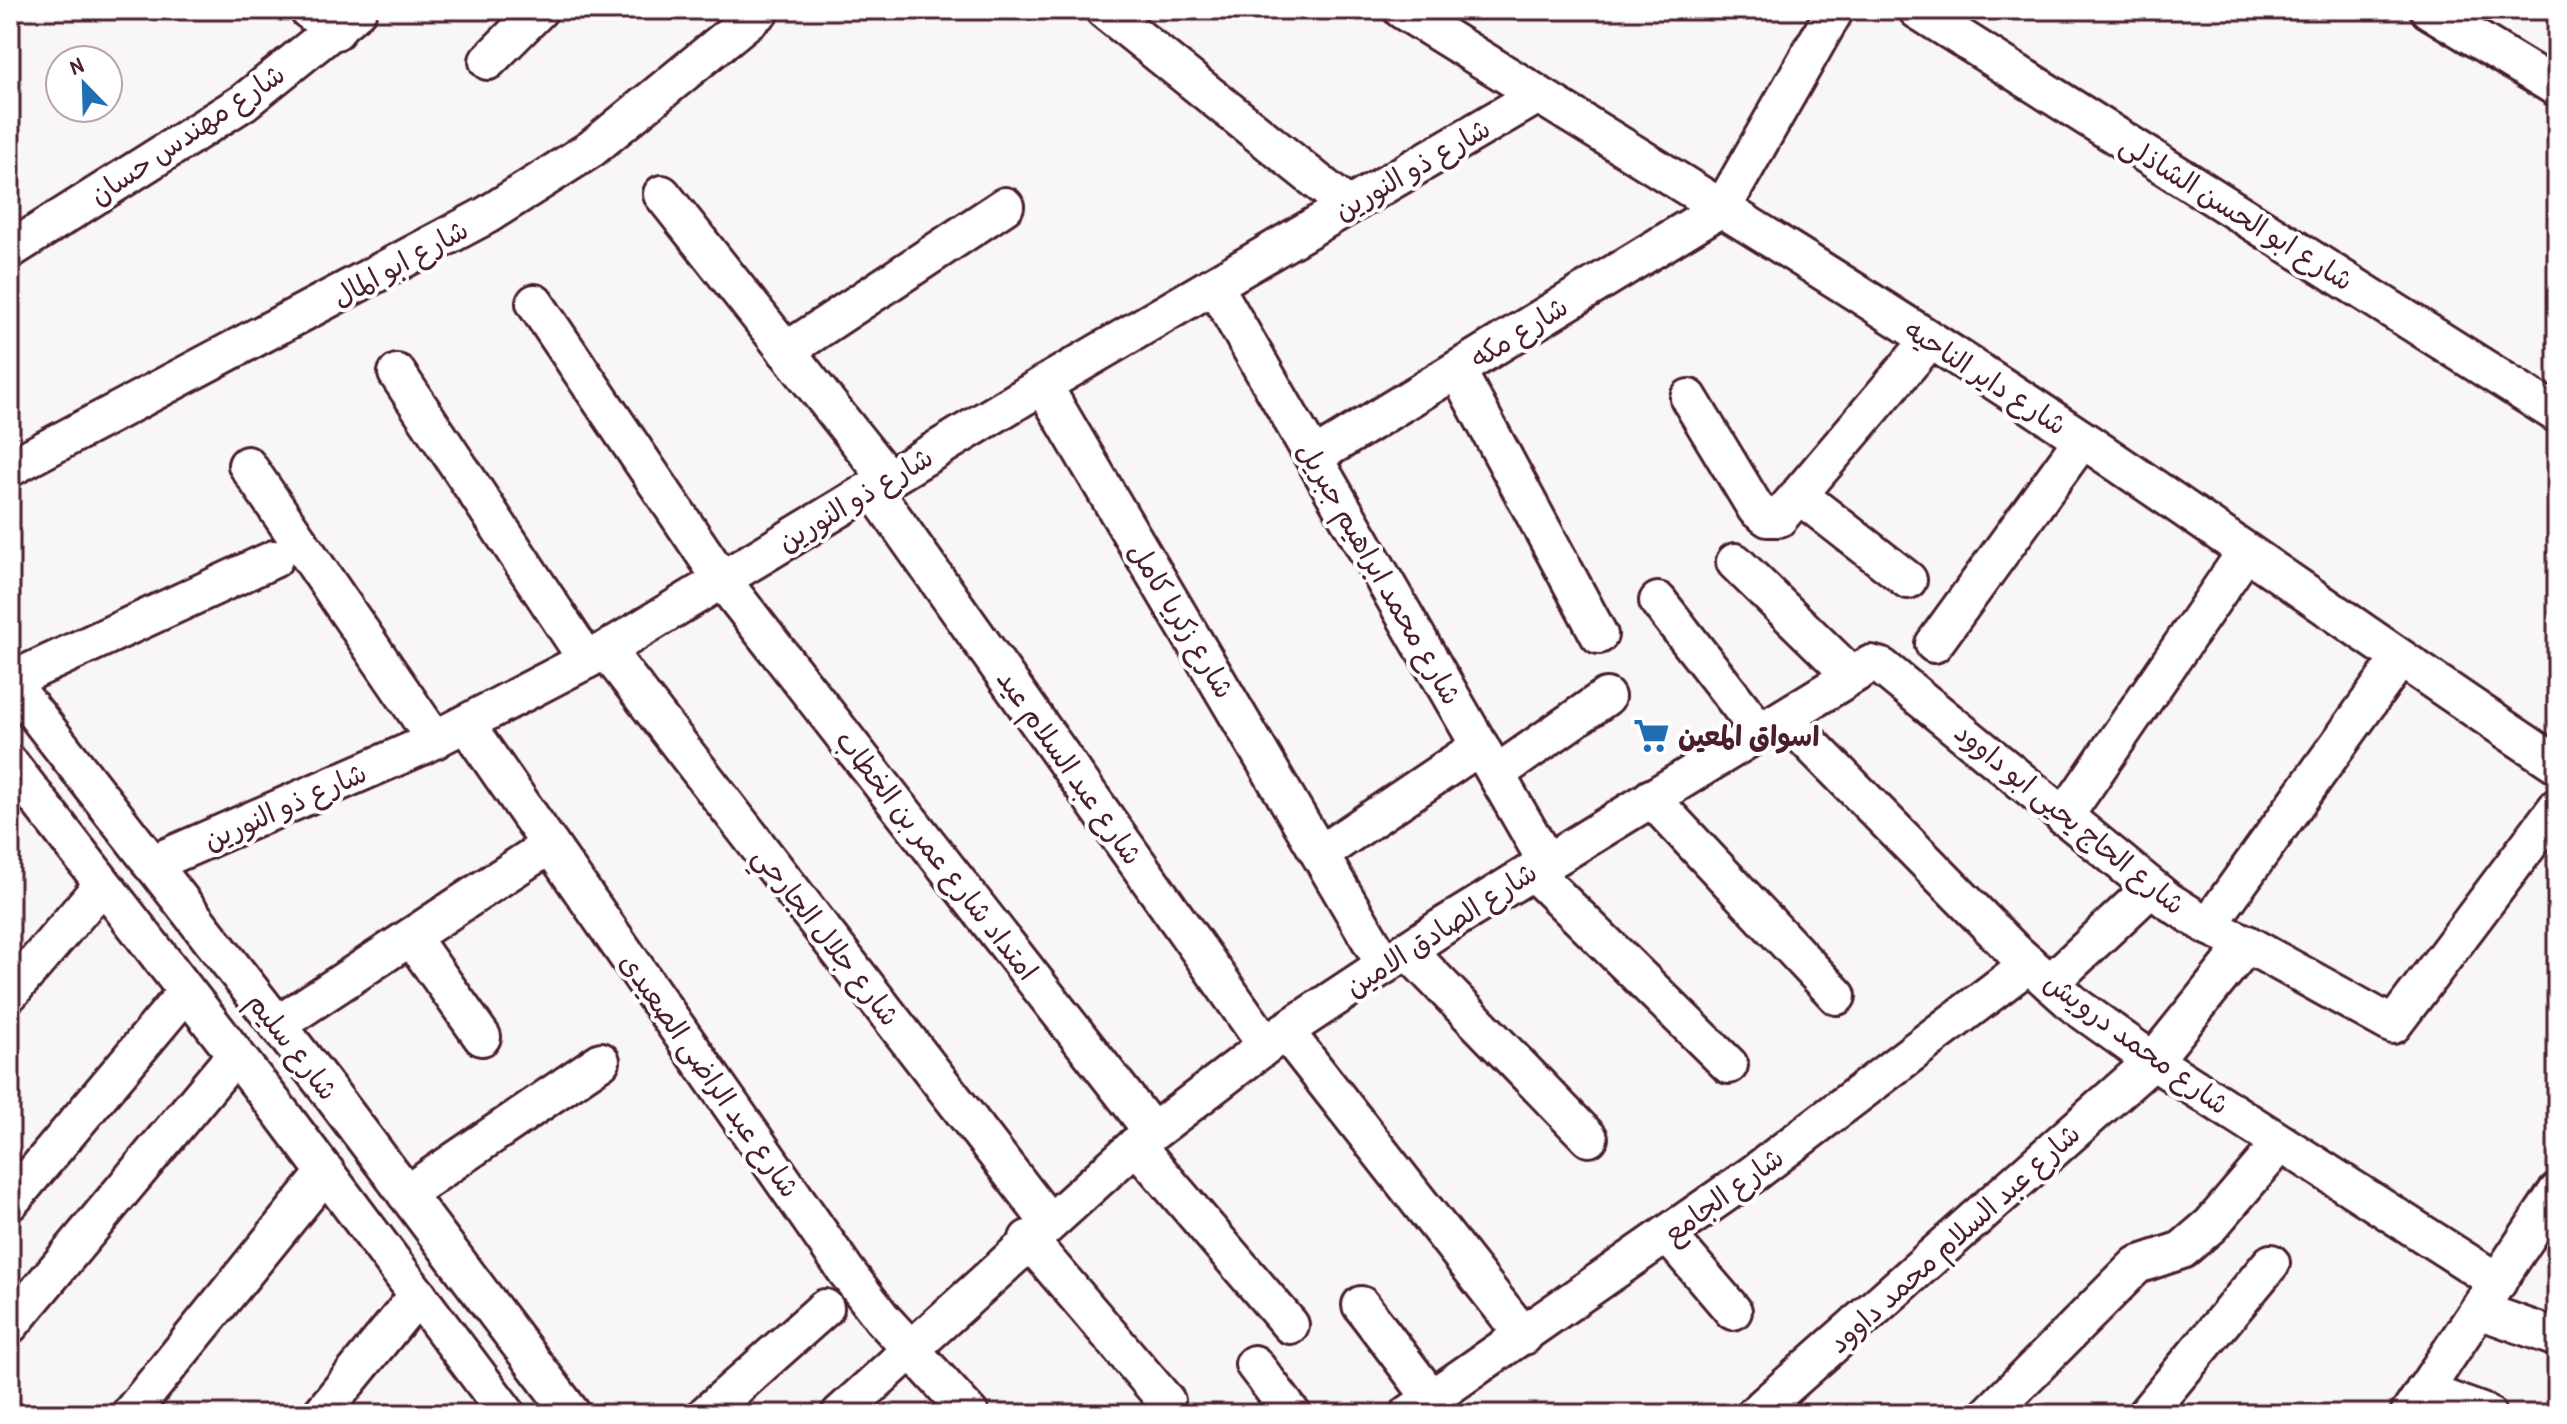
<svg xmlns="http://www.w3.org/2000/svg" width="2567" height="1424" font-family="'Patrick Hand','Playpen Sans Arabic',sans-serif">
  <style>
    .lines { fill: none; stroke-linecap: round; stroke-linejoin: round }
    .street-casing { stroke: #4a1f2b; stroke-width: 42 }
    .street { stroke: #fff; stroke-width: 36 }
    .labels { text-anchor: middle; stroke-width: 8; stroke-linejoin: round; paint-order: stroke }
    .street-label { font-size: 28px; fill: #4a1f2b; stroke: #fff }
    .poi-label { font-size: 28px; font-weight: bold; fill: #4a1f2b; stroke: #fff; text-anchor: start }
  </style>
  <rect width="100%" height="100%" fill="#f8f6f7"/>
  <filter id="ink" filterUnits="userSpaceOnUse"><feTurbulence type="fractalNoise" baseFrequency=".0125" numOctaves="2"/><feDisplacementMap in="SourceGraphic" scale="16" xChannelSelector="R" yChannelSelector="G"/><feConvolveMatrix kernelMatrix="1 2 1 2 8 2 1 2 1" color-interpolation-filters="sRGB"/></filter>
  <g filter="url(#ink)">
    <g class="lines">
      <defs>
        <g id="street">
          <path d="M308,10l28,21"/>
          <path d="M1104,10l244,196"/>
          <path d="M1402,10c228,142 457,280 680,429 159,107 315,219 475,325"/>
          <path d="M1917,10l640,404"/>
          <path d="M2429,10l128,78"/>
          <path d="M488,61l51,-51"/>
          <path d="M662,194l226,285"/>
          <path d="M10,250l234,-148 114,-92"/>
          <path d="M1214,285l332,576"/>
          <path d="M535,303l187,277 430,551"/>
          <path d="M786,351l219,-145"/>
          <path d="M1457,370l142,265"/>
          <path d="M397,373l190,287"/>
          <path d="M1043,385l342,580"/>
          <path d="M1689,398l67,111 12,9h11l150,-177"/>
          <path d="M1314,457l409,-250 112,-197"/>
          <path d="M247,465l188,275"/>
          <path d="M10,468l477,-253 104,-66 170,-139"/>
          <path d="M873,489l393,556"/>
          <path d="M1799,495l109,85"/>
          <path d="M274,559l-264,122 312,401 250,332"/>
          <path d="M1735,562l115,112"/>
          <path d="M1658,601l102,131"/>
          <path d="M1934,644l148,-204"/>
          <path d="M606,650l442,571"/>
          <path d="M1785,718l229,233 62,55 77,55 345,221"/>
          <path d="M466,724l380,547 36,47 88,96"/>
          <path d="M10,764l271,349 226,301"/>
          <path d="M1496,774l110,-77"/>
          <path d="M1651,798l186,198"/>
          <path d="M2064,817l181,-264"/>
          <path d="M1320,854l160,-108"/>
          <path d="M151,864l269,-117 186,-97 437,-265 495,-290"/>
          <path d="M1532,871l197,194"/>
          <path d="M2208,926l191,-266"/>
          <path d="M411,937l71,100"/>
          <path d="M1407,950l182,188"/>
          <path d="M2050,983l101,-95"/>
          <path d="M10,993l92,-108"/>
          <path d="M277,1025l273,-180"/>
          <path d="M1285,1031l239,305"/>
          <path d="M1136,1145l154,180"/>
          <path d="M406,1194l195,-133"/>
          <path d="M10,1202l176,-210"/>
          <path d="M1668,1235l65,76"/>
          <path d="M1028,1239l138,162"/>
          <path d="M1361,1305l71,94"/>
          <path d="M2479,1310l78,28"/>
          <path d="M10,1325l225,-270"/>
          <path d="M1254,1364l38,50"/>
          <path d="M2424,1391l63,23"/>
          <path d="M130,1414l196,-242"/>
          <path d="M321,1414l97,-119"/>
          <path d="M706,1414l119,-106"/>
          <path d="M840,1414l296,-269 149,-114 157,-104 429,-263 11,3 285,233 41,26 39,18 146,81 164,-218"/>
          <path d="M1409,1414l344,-240 276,-210"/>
          <path d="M1755,1414l398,-353 94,-117"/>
          <path d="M1989,1414l148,-149 45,-15 29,-25 70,-82"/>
          <path d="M2146,1414l125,-151"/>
          <path d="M2409,1414l148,-222"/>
        </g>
      </defs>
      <use href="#street" class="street-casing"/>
      <use href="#street" class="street"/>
    </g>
  </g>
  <defs>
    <symbol id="supermarket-bare" viewBox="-9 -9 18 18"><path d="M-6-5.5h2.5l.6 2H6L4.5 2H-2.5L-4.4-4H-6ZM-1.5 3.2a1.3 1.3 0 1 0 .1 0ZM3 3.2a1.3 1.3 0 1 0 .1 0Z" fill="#1f6fb2" stroke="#fff" stroke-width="2.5" paint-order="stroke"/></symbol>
  </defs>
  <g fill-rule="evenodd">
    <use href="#supermarket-bare" x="1626" y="710" width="51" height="51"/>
  </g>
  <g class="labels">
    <g class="street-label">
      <text transform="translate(187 134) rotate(-34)" y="10">شارع مهندس حسان</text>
      <text transform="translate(1412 169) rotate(-30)" y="10">شارع ذو النورين</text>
      <text transform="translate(2237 212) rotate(32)" y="10">شارع ابو الحسن الشاذلى</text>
      <text transform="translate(400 263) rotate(-29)" y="10">شارع ابو المال</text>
      <text transform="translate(1519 332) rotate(-32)" y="10">شارع مكه</text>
      <text transform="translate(1986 377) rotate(33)" y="10">شارع داير الناحيه</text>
      <text transform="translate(855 499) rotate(-31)" y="10">شارع ذو النورين</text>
      <text transform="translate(1380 573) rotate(60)" y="10">شارع محمد ابراهيم جبريل</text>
      <text transform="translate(1182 620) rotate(59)" y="10">شارع زكريا كامل</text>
      <text transform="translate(1070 767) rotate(55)" y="10">شارع عبد السلام عيد</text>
      <text transform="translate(285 806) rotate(-24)" y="10">شارع ذو النورين</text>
      <text transform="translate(2070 818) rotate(39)" y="10">شارع الحاج يحيى ابو داوود</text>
      <text transform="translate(937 855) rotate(52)" y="10">امتداد شارع عمر بن الخطاب</text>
      <text transform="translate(1441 929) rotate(-33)" y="10">شارع الصادق الامين</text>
      <text transform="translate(827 936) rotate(52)" y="10">شارع جلال الجارحي</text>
      <text transform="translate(2137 1043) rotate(36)" y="10">شارع محمد درويش</text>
      <text transform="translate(293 1046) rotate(52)" y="10">شارع سليم</text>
      <text transform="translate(710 1075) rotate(55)" y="10">شارع عبد الراضى الصعيدى</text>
      <text transform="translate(1723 1195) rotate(-36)" y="10">شارع الجامع</text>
      <text transform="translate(1954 1238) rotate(-42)" y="10">شارع عبد السلام محمد داوود</text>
    </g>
    <g class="poi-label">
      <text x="1678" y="746">اسواق المعين</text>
    </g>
  </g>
  <rect width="2567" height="1424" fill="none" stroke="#fff" stroke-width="40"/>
  <rect x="20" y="20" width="2527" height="1384" fill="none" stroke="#4a1f2b" stroke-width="3" filter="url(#ink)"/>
  <g transform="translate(84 84) rotate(337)"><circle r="38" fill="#ffffff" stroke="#b7a5aa" stroke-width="2"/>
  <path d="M0-6L14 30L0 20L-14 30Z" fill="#1f6fb2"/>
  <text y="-12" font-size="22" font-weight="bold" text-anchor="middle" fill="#4a1f2b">N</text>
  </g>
</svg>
